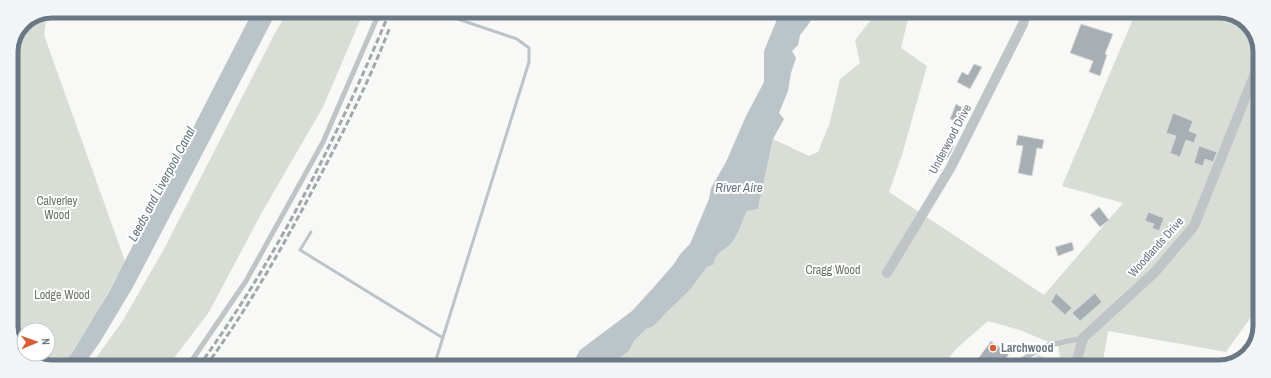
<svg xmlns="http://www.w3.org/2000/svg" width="1271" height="378" font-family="'Archivo Narrow',sans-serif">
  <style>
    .green { fill: #d8ddd5 }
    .water { fill: #bbc4c9 }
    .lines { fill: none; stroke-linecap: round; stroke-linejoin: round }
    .stream { stroke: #bbc4c9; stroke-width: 3 }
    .building { fill: #a7afb4; stroke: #dadad8 }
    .lane { stroke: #bfc4c7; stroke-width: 5 }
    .street { stroke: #bfc4c7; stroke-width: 10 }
    .rail { stroke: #a1a8ad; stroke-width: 3; stroke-dasharray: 6 3; stroke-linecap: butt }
    .poi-dot { fill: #d85d36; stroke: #fff; stroke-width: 1.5 }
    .labels { text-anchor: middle; stroke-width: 4; stroke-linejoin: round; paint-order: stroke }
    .street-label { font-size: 12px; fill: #697884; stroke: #fff }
    .park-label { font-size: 12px; fill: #667764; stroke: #fff }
    .poi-label { font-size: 12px; font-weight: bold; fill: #697884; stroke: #fff; text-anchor: start }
    .water-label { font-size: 13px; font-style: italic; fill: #657880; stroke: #fff }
    .rim { fill: none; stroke: #697884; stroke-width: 5 }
  </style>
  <rect width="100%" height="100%" fill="#f8f8f6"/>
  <g class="green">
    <path d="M289,11h75l-41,96 -62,107 -52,98 -41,54h-78l32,-44 42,-73 111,-216 10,-17z"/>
    <path d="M1136,12h94l21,15 9,22 -1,257 -33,46 -118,-21 -6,36h-80l16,-12 23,8 -3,-17 -38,-16 -32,-9 -31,27 -16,19 -315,-1 -8,-7 11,-8 5,-10 12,-12 8,-3 12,-13 23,-22 18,-24 6,-2c4,-17 13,-13 20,-24 5,-9 9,-20 14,-30l11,-2 15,-70 36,17 9,-4 12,-30 10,-43 20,-16 -5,-23 19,-24 35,-1 -8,33 26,18 -25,89 -13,37 155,103 79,-92 -61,-17z"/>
    <path d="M47,13l-3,22 81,226c-19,36 -39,72 -63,105h-21l-17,-12h24v-24h-24v24l-4,-3 -9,-22v-277l12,-29z"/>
  </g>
  <g class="water">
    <path d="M253,11h24l-144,276 -33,55 -17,24h-21l13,-18 34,-56z"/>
    <path d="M780,12h36l-8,13 -8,10 -2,10 -6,6 4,7 -5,15 -3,18 -9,22 5,6 -11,20 -15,70 -11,2c-5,10 -8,21 -14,30 -8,11 -16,8 -20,24l-6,2 -18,24 -23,22 -12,13 -8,3 -12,12 -5,10 -20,15h-43l9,-7 5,-9 52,-39 21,-23 21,-24 7,-11 9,-9 19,-45 2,-11 15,-26 20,-46 18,-34v-31z"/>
  </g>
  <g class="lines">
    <g class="stream">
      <path d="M311,232l-11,18 143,88"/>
      <path d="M434,366l95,-304v-14l-12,-9 -80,-27"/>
    </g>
  </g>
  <g class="building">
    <path d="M1081,24l32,10 -8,20 2,1 -7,21 -11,-4 4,-11 -23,-8z"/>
    <path d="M974,64l8,3 -12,22 -13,-7 5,-10 6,3z"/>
    <path d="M956,104l7,4 -1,3 6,2 -5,12 -13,-6z"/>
    <path d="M1173,113l20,8 -4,10 8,3 -3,9 -8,-3 -6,17 -10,-4 6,-17 -10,-3z"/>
    <path d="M1018,135l26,5 -2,9 -5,-1 -5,28 -14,-3 5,-27 -7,-1z"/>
    <path d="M946,142l8,4 -6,12 -8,-4z"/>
    <path d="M1199,146l18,6 -4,10 -8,-3 -2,7 -9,-3z"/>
    <path d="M1099,207l10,13 -9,7 -10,-12z"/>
    <path d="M1148,212l16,6 -5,13 -7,-3 2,-4 -9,-3z"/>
    <path d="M1072,242l2,8 -16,6 -3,-9z"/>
    <path d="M1056,293l16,15 -7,7 -14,-13z"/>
    <path d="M1095,293l7,9 -22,19 -8,-8z"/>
    <path d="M991,341l18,13 -8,11 -7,-5 -5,7h-17z"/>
  </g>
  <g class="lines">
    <g class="lane">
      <path d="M188,366l58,-85 77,-139 57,-131"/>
      <path d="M1013,367l2,-3 30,-18 38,-8"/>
    </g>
    <g class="street">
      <path d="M887,273l64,-106 72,-143 3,-12"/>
      <path d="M1075,367l8,-29 72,-66 39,-46 66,-165"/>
    </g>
    <g class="rail">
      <path d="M199,366c78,-108 140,-232 191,-355"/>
      <path d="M206,366c43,-59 79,-123 113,-188 26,-49 51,-99 71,-151"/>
    </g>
  </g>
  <circle class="poi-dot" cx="993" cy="348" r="4"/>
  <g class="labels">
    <g class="street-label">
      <text transform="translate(950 139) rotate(-62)" y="4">Underwood Drive</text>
      <text transform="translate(1156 247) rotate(-48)" y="4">Woodlands Drive</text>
    </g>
    <g class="park-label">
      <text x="57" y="205">Calverley<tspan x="57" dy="14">Wood</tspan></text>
      <text x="833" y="274">Cragg Wood</text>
      <text x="62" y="299">Lodge Wood</text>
    </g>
    <g class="poi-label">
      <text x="1001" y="352">Larchwood</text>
    </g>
    <g class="water-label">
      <text transform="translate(161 184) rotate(-62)" y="5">Leeds and Liverpool Canal</text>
      <text x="739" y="192">River Aire</text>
    </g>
  </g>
  <path d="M0 0H1271V378H0ZM52 18H1219A34 34 0 0 1 1253 52V326A34 34 0 0 1 1219 360H52A34 34 0 0 1 18 326V52A34 34 0 0 1 52 18Z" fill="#f3f4f5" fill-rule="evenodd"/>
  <path class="rim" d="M52 18H1219A34 34 0 0 1 1253 52V326A34 34 0 0 1 1219 360H52A34 34 0 0 1 18 326V52A34 34 0 0 1 52 18Z"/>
  <g transform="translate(36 342) rotate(88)"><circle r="19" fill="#ffffff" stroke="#c3c9ce"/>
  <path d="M0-3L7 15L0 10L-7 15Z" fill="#d85d36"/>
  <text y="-6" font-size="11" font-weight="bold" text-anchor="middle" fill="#697884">N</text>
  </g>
</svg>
